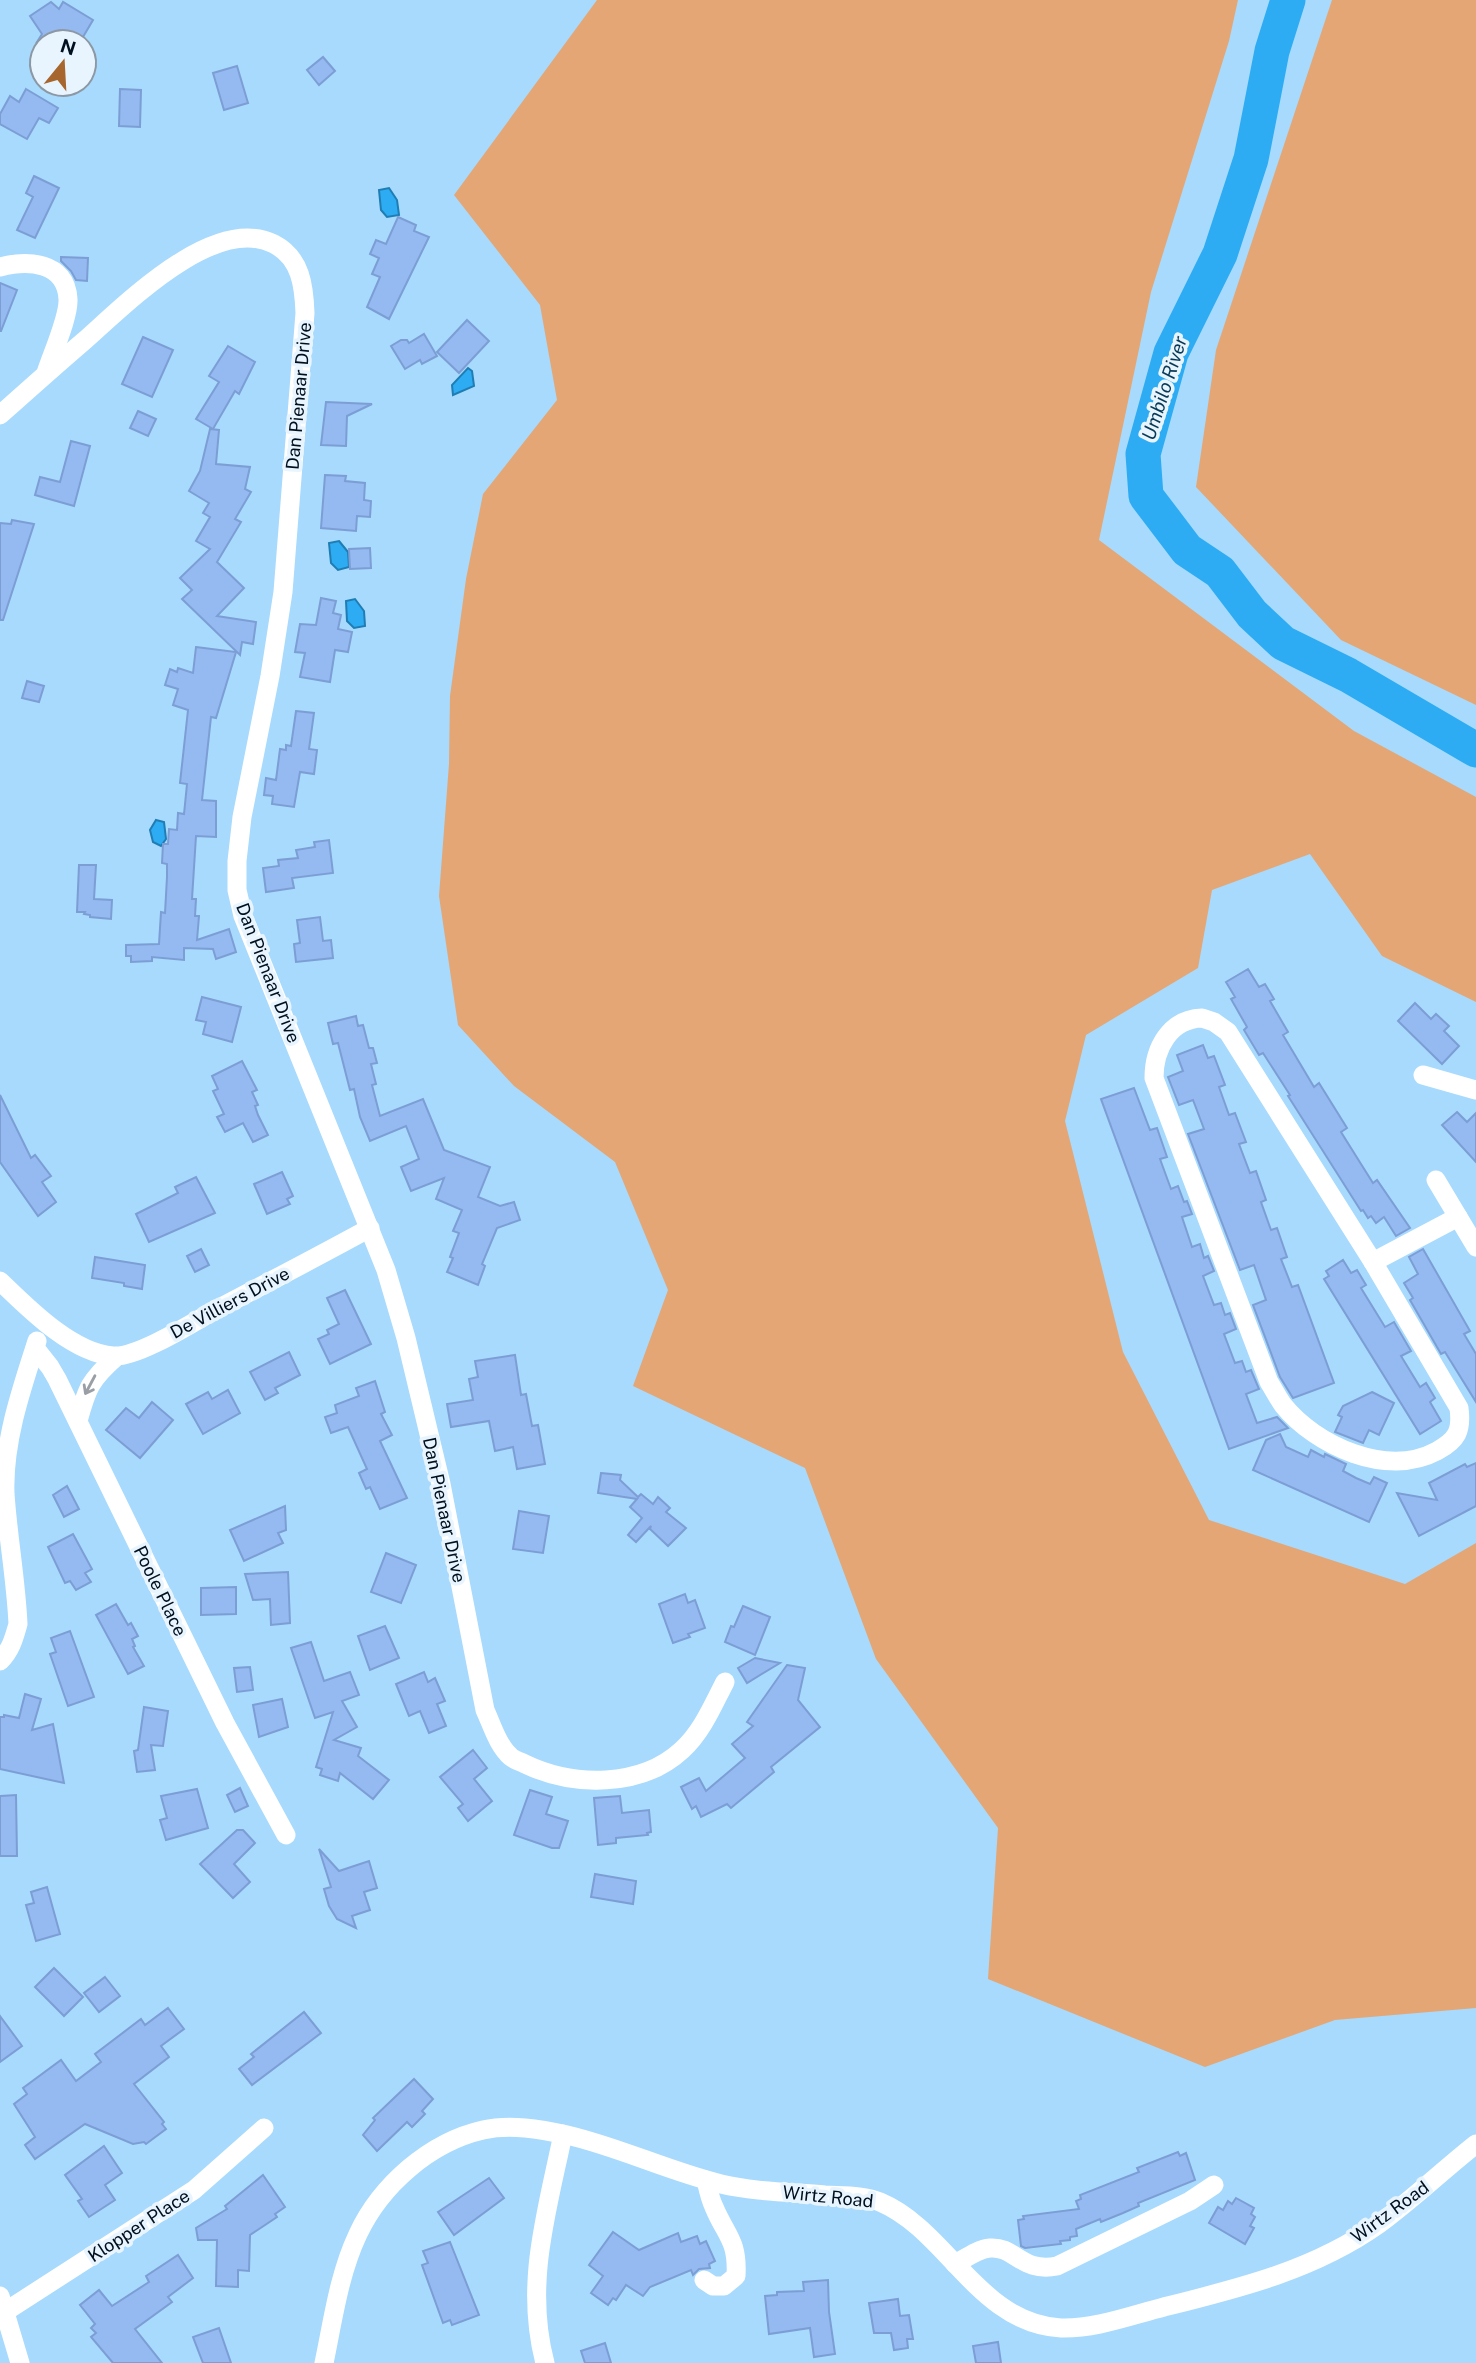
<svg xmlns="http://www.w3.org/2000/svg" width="1476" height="2363" font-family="'Public Sans',sans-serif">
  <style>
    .green { fill: #e4a675 }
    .water { fill: #2dacf3; stroke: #207db3; stroke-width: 2 }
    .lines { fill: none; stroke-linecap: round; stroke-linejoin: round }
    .river { stroke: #2dacf3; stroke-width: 35 }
    .building { fill: #95b9f1; stroke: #7c9ed5; stroke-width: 2 }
    .minor { stroke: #fff; stroke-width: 19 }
    .oneway { stroke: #999fa5 }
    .labels { text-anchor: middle; stroke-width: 7; stroke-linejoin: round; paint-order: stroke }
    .street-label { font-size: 18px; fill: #00101f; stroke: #e9f5fe }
    .water-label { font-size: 19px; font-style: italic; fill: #073a57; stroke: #e9f5fe }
  </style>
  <rect width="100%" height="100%" fill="#a7dafd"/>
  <g class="green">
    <path d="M597,0h641l-9,41 -78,251 -52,248 255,191 122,66v205l-94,-46 -72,-102 -98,36 -14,78 -112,67 -21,86 58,231 86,168 196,64 71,-41v465l-141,12 -130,47 -217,-88 10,-151 -122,-169 -71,-191 -172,-82 35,-96 -53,-128 -101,-76 -56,-61 -19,-129 10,-132 1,-68 16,-117 17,-85 74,-94 -17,-95 -86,-110z"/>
    <path d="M1332,0h144v705l-135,-65 -145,-153 20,-137z"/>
  </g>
  <g class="water">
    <path d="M389,188l8,12 2,15 -12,2 -6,-7 -2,-20z"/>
    <path d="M468,368l4,3 2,15 -21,9 -1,-10z"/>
    <path d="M339,541l9,11 1,15 -11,3 -7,-7 -2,-20z"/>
    <path d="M355,599l9,12 1,15 -11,2 -7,-7 -1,-20z"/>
    <path d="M156,820l8,2 2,17 -5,7 -8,-4 -3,-12z"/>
  </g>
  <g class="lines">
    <path class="river" d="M1288,0l-16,51 -21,108 -31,95 -49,99 -28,101 3,42 41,54 33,22 32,42 31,29 65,32 128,75"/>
  </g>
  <g class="building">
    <path d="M51,2l8,7 4,-7 30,18 -13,22h-43l5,-8 -12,-18z"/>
    <path d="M323,57l12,14 -16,14 -12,-15z"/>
    <path d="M237,66l11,37 -24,7 -11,-37z"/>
    <path d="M26,89l32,19 -9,15 -10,-5 -12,21 -27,-15v-10l10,-18 9,6z"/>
    <path d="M120,89l21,1 -1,37 -21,-1z"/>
    <path d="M34,176l25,12 -24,50 -18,-8 16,-33 -7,-4z"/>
    <path d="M398,217l18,8 -2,6 15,6 -40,82 -22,-12 13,-30 -8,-3 7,-16 -9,-4 6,-14 10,4z"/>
    <path d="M61,257l27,1 -1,23 -11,-1 -5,-9 -10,-10z"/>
    <path d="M0,283l17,7 -16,41h-1z"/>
    <path d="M467,320l22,21 -30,32 -22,-21z"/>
    <path d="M424,334l13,22 -15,8 -2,-4 -15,9 -14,-23 10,-6h6l2,3z"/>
    <path d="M143,337l30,13 -21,47 -30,-13z"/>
    <path d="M228,346l27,16 -16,32 -4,-3 -22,38 -17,-10 23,-37 -10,-6z"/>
    <path d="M326,402l46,2 -25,12 -1,30 -25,-1z"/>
    <path d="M138,411l18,8 -8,17 -18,-8z"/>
    <path d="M210,429l9,1 -3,34 34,3 -5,22 6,3 -16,27 6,3 -24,40 27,26 -27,28 39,6 -3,22 -11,-2 -2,13 -58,-56 10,-9 -12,-12 30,-29 -14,-8 14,-24 -7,-4 6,-10 -20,-12 11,-20z"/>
    <path d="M71,441l19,5 -16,60 -39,-11 5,-18 20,5z"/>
    <path d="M325,475l21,1 -1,5 20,2 -1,17 7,1 -1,16 -13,-1 -1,15 -35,-3z"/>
    <path d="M12,520l22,4 -31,96h-3v-97l11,1z"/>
    <path d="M370,548l1,20 -21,1 -1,-20z"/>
    <path d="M321,598l15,3 -3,12 8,2 -3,14 14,3 -4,20 -13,-2 -5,32 -30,-5 5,-24 -10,-1 5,-28 16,1z"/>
    <path d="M196,647l40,5 -20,66 -5,-1 -9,83 14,1v36l-20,-1 -4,63h4l-1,17h4l-2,24 32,-11 7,23 -20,7 -3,-10 -29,-1v12l-32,-3v4l-21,1v-6h-5v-11l33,-1 2,-32 4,1 2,-36v-13l-5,-1 1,-19h5l1,-15 8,1 1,-17 6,1 3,-30 -7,-1 8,-73 -15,-5 5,-16 -13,-4 5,-16 7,3 1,-4 15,5z"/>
    <path d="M27,681l17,5 -5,16 -17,-4z"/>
    <path d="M296,711l18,2 -5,36 8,1 -3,24 -14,-2 -6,35 -22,-3 1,-8 -9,-1 2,-17 10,2 4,-31 6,1v-5l5,1z"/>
    <path d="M329,840l4,33 -41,5 2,10 -28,4 -3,-24 16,-2 -1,-6 20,-2 -2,-8 19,-3 -1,-5z"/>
    <path d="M79,865h17l-2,34 18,1 -1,19 -21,-2v-2l-6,-1 1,-2h-8z"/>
    <path d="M320,917l3,24 8,-1 2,18 -37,4 -2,-18 6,-1 -3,-23z"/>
    <path d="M1248,969l11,18 6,-3 9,15 -4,2 18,31 -5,3 31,52 5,-4 28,45 -6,4 20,32 12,19 4,-3 33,48 -14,8 -12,-19 -8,6 -5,-7 -3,2 -5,-8 -2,1 -73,-115 2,-1 -27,-42 -4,2 -15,-25 3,-3 -16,-28 4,-2 -9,-15z"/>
    <path d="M202,997l39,10 -9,35 -29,-8 3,-12 -10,-2z"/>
    <path d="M1415,1003l16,16 5,-5 13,12 -5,5 15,15 -17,18 -44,-43z"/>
    <path d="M356,1016l2,10 5,-1 6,23h4l4,15 -6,1 5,20 -4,1 8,31 43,-17 21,51 46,17 -12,30 22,9 14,-4 6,18 -23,8 -15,36 3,2 -7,19 -31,-13 6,-14 -3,-1 9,-24 -6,-2 9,-21 -26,-11 8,-21 -33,13 -10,-24 18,-8 -13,-33 -36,15 -10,-24 -6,-28 -4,1 -12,-47 -5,1 -5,-21z"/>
    <path d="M1203,1045l5,13 6,-2 11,29 -6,2 10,28 6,-2 11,29 -7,2 11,29 6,-2 10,29 -5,2 10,28 6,-2 10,29 -6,2 11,28 6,-2 36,98 -41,15 -13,-21 -27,-72 13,-5 -12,-35 -14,5 -52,-136 16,-5 -11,-29 -14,5 -11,-28 15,-6 -6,-16z"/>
    <path d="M242,1061l15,29 -5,2 6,13 -3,1 3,9 10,20 -15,7 -10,-19 -18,9 -8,-15 7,-3 -11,-23 5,-2 -6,-13z"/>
    <path d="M1134,1088l16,42 7,-2 10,29 -7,2 11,30 7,-3 6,16 3,-1 5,13 -10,3 10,30 8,-3 4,14 4,-2 6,15 -11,5 11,29 7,-2 4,12 5,-2 6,16 -12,5 11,29 7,-2 4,11 5,-2 8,19 -13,5 11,29 20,-6 11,11 -59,21 -128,-350z"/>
    <path d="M0,1095l31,63 4,-3 16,21 -9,6 14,20 -18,14 -38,-54z"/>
    <path d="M1457,1112l10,10 9,-9v49l-34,-37z"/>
    <path d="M282,1172l11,24 -6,3 3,5 -23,10 -13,-30z"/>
    <path d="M196,1177l19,36 -66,29 -13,-28 42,-21 -3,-6z"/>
    <path d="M201,1249l8,16 -14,7 -8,-16z"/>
    <path d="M1423,1249l47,82 -6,3 12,20v48l-31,-50 -4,2 -31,-54 3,-2 -9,-15 14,-9 -9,-17z"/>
    <path d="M95,1257l50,8 -3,24 -18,-3v-3l-32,-5z"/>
    <path d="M1343,1260l8,13 6,-3 9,15 -5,3 24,39 9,-5 17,29 -10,5 19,31 6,-4 9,15 -5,4 11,19 -21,13 -96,-155 5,-3 -3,-5z"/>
    <path d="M345,1290l26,54 -41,20 -12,-25 11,-5 -2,-4 12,-6 -12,-26z"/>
    <path d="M289,1352l11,23 -25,13 3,5 -13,7 -15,-28z"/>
    <path d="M515,1355l6,40 5,-1 6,32 6,-1 7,39 -28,5 -4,-22 -18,4 -6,-30 -38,6 -4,-23 26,-4 -4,-21 9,-2 -3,-16z"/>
    <path d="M375,1381l10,31 -4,2 11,21 -12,6 27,57 -27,11 -10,-22 -4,2 -7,-16 8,-4 -19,-42 -17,6 -6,-16 12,-4 -2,-8 24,-9 -3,-8z"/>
    <path d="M228,1390l12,23 -37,21 -17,-30 22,-12 4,7z"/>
    <path d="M1372,1392l22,11 -15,32 -10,-5 -6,13 -28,-11 7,-15 -4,-2 5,-9z"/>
    <path d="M152,1402l21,18 -33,38 -34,-28 20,-22 13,10z"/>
    <path d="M1280,1434l6,13 22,10 3,-7 13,7 1,-3 21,10 -3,7 13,7 14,6 4,-7 13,6 -18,39 -116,-52 13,-30z"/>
    <path d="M1476,1463v43l-57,30 -22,-43 40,7 -8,-17 36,-19 2,3z"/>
    <path d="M601,1473l20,2 -1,5 18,17 3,-3 12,10 5,-7 12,11 -4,4 20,16 -18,18 -18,-17 1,-3 -15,16 -8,-7 14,-17 -12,-11 7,-8 -39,-6z"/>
    <path d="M67,1486l12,23 -15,8 -11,-22z"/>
    <path d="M285,1506l1,24 -8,3 5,10 -39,18 -14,-31z"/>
    <path d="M519,1511l30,5 -6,37 -30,-4z"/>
    <path d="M73,1534l19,35 -7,4 6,9 -15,8 -6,-9 -5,2 -17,-36z"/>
    <path d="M386,1553l30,12 -15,38 -30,-11z"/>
    <path d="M288,1572l2,51 -19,2 -1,-26 -17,1 -8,-26z"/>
    <path d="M236,1587v27l-35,1v-27z"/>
    <path d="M685,1594l3,9 7,-3 10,28 -17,6 2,3 -17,6 -14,-39z"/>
    <path d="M116,1604l12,21 3,-2 7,13 -6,3 3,7 -2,1 11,19 -16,8 -32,-59z"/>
    <path d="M743,1606l27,11 -15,38 -30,-13 6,-16 3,1z"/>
    <path d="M385,1626l14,32 -29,12 -12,-34z"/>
    <path d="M70,1631l24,66 -26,9 -18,-52 6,-2 -5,-14z"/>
    <path d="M311,1642l13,39 26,-9 9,23 -17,6 15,26 -23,13 27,8 -3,8 31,24 -16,19 -33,-26 -2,8 -18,-6 2,-6 -6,-2 17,-55 -18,6 -24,-70z"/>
    <path d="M755,1658l25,5 -33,20 -9,-15z"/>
    <path d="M787,1665l18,3 -7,32 22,27 -49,40 3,5 -43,36 -4,-4 -26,13 -5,-11 -4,3 -11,-22 18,-9 7,13 39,-33 -13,-14 21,-18 -6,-4z"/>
    <path d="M250,1667l3,23 -16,2 -3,-24z"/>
    <path d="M424,1672l4,10 7,-4 10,23 -8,3 9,22 -17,7 -9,-22 -11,5 -13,-32z"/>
    <path d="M25,1694l16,5 -9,31 21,-6 11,59 -64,-14v-52h4v-2l15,3z"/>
    <path d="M282,1699l6,28 -29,10 -6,-32z"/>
    <path d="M144,1707l24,4 -5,35 -12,-1 4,25 -18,2 -3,-21 4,-1z"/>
    <path d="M473,1750l14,18 -13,11 18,22 -24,20 -10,-13 5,-4 -23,-27z"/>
    <path d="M240,1788l8,18 -13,6 -8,-17z"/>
    <path d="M197,1789l11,39 -42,12 -6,-20 7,-2 -6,-22z"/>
    <path d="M530,1790l22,7 -6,17 22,7 -9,27h-7l-38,-13z"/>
    <path d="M16,1795l1,61h-17v-60z"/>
    <path d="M620,1796l2,17 27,-3 2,22 -4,1 1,2 -32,3v5l-18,2 -4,-47z"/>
    <path d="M237,1830h6l12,13 -21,21 16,18 -17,16 -33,-34z"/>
    <path d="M319,1849l20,22 30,-10 8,27 -13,4 6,18 -18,6 4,12 -19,-9 -8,-13 -5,-17 7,-2z"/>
    <path d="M595,1874l41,7 -3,23 -42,-7z"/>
    <path d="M47,1887l13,47 -24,7 -10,-36 8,-2 -3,-11z"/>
    <path d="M54,1968l29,29 -19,19 -29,-29z"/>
    <path d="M105,1977l15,19 -21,16 -15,-19z"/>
    <path d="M168,2008l16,21 -23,17 8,11 -35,27 30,38 -2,2 4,5 -20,15 -2,-2 -11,2 -48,-20 -50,35 -10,-14 10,-8 -21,-33 13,-10 -4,-6 38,-28 15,21 25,-19 -6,-8 46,-35 4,6z"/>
    <path d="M304,2012l17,21 -69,52 -13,-16 15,-12 -3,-3z"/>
    <path d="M0,2016l22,30 -22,16z"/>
    <path d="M414,2079l19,20 -11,12 3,3 -13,13 -5,-5 -30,29 -14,-16 12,-15 -2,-2z"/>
    <path d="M104,2146l18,27 -17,12 10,15 -26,17 -11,-16 4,-2 -17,-24z"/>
    <path d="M1178,2152l2,4 6,-3 9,27 -57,23 1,3 -16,7 -22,9 -1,-3 -24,10 1,7 -7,1v3l-10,1 1,3 -36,4 -4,-2 -3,-26 6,-1 -1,-3 56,-7 -3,-8 5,-2 -1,-4 59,-23 -2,-4z"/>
    <path d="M263,2175l22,32 -10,7 2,3 -27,18 -1,36 -11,-1v17l-22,-1 1,-46h-19l-2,-12 31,-19 -2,-3z"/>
    <path d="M489,2178l15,20 -50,37 -16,-23z"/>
    <path d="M1236,2198l18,10 -3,6 4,3 -5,9 4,2 -9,16 -36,-21 9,-16 5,3 5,-9 4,3z"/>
    <path d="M613,2232l26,18 39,-17 3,9 16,-6 3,8 6,-3 9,20 -6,3 1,4 -11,1 -6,6 -2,-5 -41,17 -7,9 -17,-11 -10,15 -3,-2 -5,7 -17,-12 12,-17 -14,-11z"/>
    <path d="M450,2242l29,73 -27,10 -2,-5 -7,3 -21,-58 6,-2 -5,-12z"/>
    <path d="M178,2255l15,23 -25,19 4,5 -37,27 27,34h-49l-22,-26 5,-4 -5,-5 4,-4 -15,-19 19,-15 13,16 37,-24 -3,-6z"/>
    <path d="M828,2280l1,32 6,42 -21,3 -4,-29 -41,6 -4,-38 12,-1v-3l27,-1 -1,-9z"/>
    <path d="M898,2299l2,17 9,-1 4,24h-6l1,9 -14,2 -3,-17h-17l-5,-30z"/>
    <path d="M219,2328l12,35h-28l-10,-26z"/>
    <path d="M998,2342l3,21h-25l-3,-17z"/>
    <path d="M605,2343l6,20h-26l-4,-12z"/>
  </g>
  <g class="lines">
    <g class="minor">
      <path d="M0,267c27,-7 66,-6 68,32 1,18 -16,55 -22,74"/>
      <path d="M0,415c28,-25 56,-50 84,-74 42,-37 130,-127 190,-97 27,14 30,42 31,69l-22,279 -13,84 -28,141 -5,44v29l6,26 143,354 20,68 35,146 44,226c7,15 13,36 26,47 4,3 10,5 14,7 48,23 116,24 157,-14 20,-18 31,-45 43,-68"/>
      <path d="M1202,1018l12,4 14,10 145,230 86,146c3,23 -2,32 -22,43 -50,27 -121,-5 -154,-46 -5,-7 -9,-15 -14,-23l-115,-304c0,-30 16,-59 48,-60z"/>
      <path d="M1423,1075l53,15"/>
      <path d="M1436,1180l40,67"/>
      <path d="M1373,1262l85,-45"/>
      <path d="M0,1281c28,27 72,72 113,75 23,2 76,-31 97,-43 53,-28 107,-56 160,-85"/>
      <path d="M35,1348l15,19 7,12 168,344 61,112"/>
      <path d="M78,1421c9,-33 12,-41 38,-64"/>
      <path d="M0,1661c11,-11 14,-23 18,-37 -2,-44 -10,-86 -13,-130 -2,-51 16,-104 32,-153"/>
      <path d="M955,2264c11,-6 23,-15 35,-16 25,-2 31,25 67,18l133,-65 24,-16"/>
      <path d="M704,2280l9,6h11l12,-10c2,-36 -10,-40 -22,-69 -4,-8 -6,-18 -8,-27"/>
      <path d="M0,2296l20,67"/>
      <path d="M0,2315l194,-125 70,-62"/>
      <path d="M324,2363c9,-43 15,-89 34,-129 23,-49 72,-92 125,-104 27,-6 57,-1 84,5 52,12 101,36 154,49 34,8 69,8 104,11 18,1 39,0 55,7 67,28 99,122 181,126 34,1 71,-13 103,-21 76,-19 150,-37 215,-83 34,-25 64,-54 97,-80"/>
      <path d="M545,2363c-21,-79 2,-151 18,-229"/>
    </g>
  </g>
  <defs><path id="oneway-shaft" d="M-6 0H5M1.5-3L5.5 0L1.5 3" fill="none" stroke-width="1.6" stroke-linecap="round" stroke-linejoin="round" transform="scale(1.75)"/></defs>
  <use class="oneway" href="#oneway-shaft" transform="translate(90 1385) rotate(118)"/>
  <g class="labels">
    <g class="street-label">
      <text transform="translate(299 396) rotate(-85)" y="6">Dan Pienaar Drive</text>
      <text transform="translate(268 973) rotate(69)" y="6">Dan Pienaar Drive</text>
      <text transform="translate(230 1303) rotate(-28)" y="6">De Villiers Drive</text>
      <text transform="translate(444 1510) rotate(78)" y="6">Dan Pienaar Drive</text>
      <text transform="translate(160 1591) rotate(64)" y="6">Poole Place</text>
      <text transform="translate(828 2197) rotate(6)" y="6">Wirtz Road</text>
      <text transform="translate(1390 2212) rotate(-36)" y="6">Wirtz Road</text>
      <text transform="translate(139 2226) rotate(-33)" y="6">Klopper Place</text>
    </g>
    <g class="water-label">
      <text transform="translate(1164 388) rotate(-72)" y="7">Umbilo River</text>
    </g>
  </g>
  <g transform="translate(63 63) rotate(18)"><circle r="33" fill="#e9f5fe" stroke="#8c99a5" stroke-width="2"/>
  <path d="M0-5L12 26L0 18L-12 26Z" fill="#a6662e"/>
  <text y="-10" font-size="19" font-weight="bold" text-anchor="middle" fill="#00101f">N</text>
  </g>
</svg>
